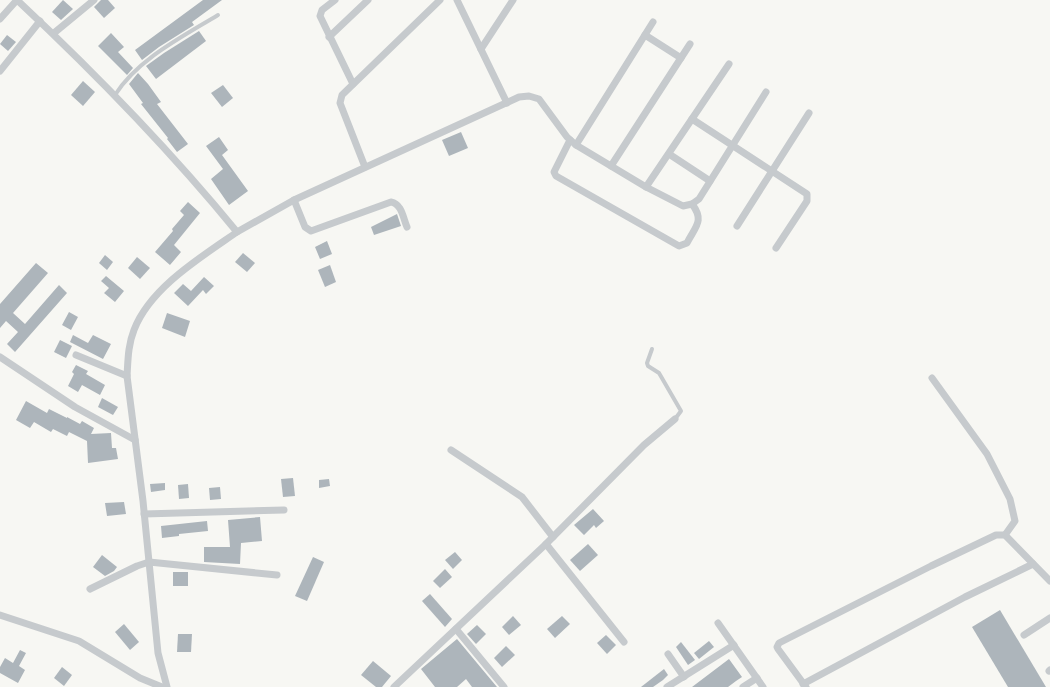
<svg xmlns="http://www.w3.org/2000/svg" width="1050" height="687" font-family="'Source Sans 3',sans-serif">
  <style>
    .building { fill: #adb5bb }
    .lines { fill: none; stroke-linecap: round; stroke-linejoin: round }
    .service { stroke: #c6cacd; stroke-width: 4 }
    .minor { stroke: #c6cacd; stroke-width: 7 }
  </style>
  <rect width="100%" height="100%" fill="#f7f7f3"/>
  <g class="building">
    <path d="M63,0l10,9 -12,11 -9,-8z"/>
    <path d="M101,0h7l7,8 -11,10 -10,-11z"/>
    <path d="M203,0h19l-30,22 2,3 -35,22 -17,13 -7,-10z"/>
    <path d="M199,31l7,10 -50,38 -10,-13 18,-13z"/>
    <path d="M111,33l13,14 -6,5 15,16 -6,7 -29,-29z"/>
    <path d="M7,35l9,7 -8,9 -8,-7z"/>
    <path d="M138,73l10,11 13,18 -4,2 31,40 -11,8 -10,-13 1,-1 -27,-34 2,-1 -14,-19z"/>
    <path d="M83,81l12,11 -12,14 -12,-11z"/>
    <path d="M223,85l10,13 -11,9 -11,-14z"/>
    <path d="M461,132l7,16 -19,8 -7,-16z"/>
    <path d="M219,137l9,13 -6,5 26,36 -19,14 -18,-26 12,-10 -17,-23z"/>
    <path d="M188,202l12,11 -26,32 7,7 -11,13 -15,-13 18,-21 -1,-2 12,-14 -4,-4z"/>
    <path d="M397,214l4,12 -27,9 -3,-8z"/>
    <path d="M327,241l5,13 -12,5 -5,-12z"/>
    <path d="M243,253l12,10 -8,9 -12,-10z"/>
    <path d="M105,255l8,7 -6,8 -8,-7z"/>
    <path d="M137,257l13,11 -10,11 -12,-11z"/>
    <path d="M36,263l12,10 -35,40 12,11 34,-39 8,8 -52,59 -8,-8 11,-12 -12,-11 -6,7v-24z"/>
    <path d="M330,265l6,17 -11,5 -7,-17z"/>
    <path d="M106,276l18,15 -9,11 -11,-9 5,-5 -8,-7z"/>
    <path d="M204,277l10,9 -8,8 -3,-4 -15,16 -14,-13 9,-9 8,7z"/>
    <path d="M69,312l9,5 -7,13 -9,-5z"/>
    <path d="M167,313l23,8 -5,16 -23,-9z"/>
    <path d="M73,335l15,8 5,-8 18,9 -8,15 -33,-17z"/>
    <path d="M60,340l12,6 -6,12 -12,-6z"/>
    <path d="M76,365l12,6 -2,3 19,11 -5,10 -18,-10 -4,7 -10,-6 6,-12 -2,-2z"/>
    <path d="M102,398l16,9 -5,8 -15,-8z"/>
    <path d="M26,401l21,12 2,-4 18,9v-1l13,7 2,-3 12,7 -3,6 20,-1 1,15h4l2,11 -30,4 -1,-22 -18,-9 -2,4 -14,-7 -2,3 -17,-10 -4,6 -14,-8z"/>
    <path d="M293,478l2,18 -12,1 -2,-18z"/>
    <path d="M329,479l1,7 -11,2v-8z"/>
    <path d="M165,483v7l-14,2 -1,-8z"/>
    <path d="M188,484l1,14 -10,1 -1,-14z"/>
    <path d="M220,487l1,12 -11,1 -1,-12z"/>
    <path d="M124,502l2,12 -19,2 -2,-13z"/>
    <path d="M593,509l11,12 -8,7 -2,-3 -10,10 -10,-10z"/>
    <path d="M260,517l2,24 -21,2 -1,21 -36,-2v-15h26l-2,-27z"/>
    <path d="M207,521l1,10 -29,3v2l-17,2 -1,-12z"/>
    <path d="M588,544l10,11 -18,16 -10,-11z"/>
    <path d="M455,552l7,8 -9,9 -8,-9z"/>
    <path d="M102,555l15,12 -3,4 -9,5 -12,-9z"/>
    <path d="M313,557l11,5 -17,39 -12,-5z"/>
    <path d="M445,569l7,8 -12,11 -7,-7z"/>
    <rect x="173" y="572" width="15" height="14"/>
    <path d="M430,594l22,25 -7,8 -23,-26z"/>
    <path d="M1000,610l46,77h-38l-36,-60z"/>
    <path d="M513,616l8,9 -12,10 -7,-8z"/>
    <path d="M562,616l8,8 -15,14 -8,-9z"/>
    <path d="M124,624l15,18 -9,8 -15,-18z"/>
    <path d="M477,625l9,9 -10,10 -9,-10z"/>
    <path d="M178,634h14l-1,18h-14z"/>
    <path d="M606,635l10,10 -9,9 -10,-11z"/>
    <path d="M457,639l40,48h-25l-6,-8 -9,8h-22l-14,-18z"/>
    <path d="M709,641l5,6 -15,12 -5,-6z"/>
    <path d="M681,642l14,18 -7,5 -12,-18z"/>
    <path d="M506,646l9,9 -13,12 -8,-9z"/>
    <path d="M20,650l6,3 -7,13 6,4 -7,13 -18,-10v-6l5,-9 8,5z"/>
    <path d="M729,659l13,18 -6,4 -8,6h-36z"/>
    <path d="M373,661l18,15 -9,11h-6l-15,-12z"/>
    <path d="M62,667l10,8 -8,11 -10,-8z"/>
    <path d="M664,669l4,6 -5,5 -10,7h-12z"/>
  </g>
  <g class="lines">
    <g class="service">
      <path d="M115,95c23,-36 67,-58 103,-80"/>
      <path d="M652,349l-5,14 1,3 11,7 22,38 -6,8"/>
    </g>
    <g class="minor">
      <path d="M335,0l-13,10 -2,6 33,68"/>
      <path d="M457,0l50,103"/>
      <path d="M0,19l17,-19c78,73 152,149 220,232 -36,25 -87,56 -103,98 -6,15 -6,30 -7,46l16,125 15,152 9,34"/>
      <path d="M54,33l40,-33"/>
      <path d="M645,35l36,23"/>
      <path d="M329,37l39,-37"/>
      <path d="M481,49l32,-49"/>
      <path d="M0,71l40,-50"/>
      <path d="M692,119l115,75v7l-31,47"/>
      <path d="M570,140l-16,32 2,4 123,70 8,-3c8,-16 18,-22 5,-39"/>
      <path d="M576,145l77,-123"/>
      <path d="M669,154l41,27"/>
      <path d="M611,166l79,-122"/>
      <path d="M365,167l-25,-64 2,-8 98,-95"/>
      <path d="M646,187l83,-123"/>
      <path d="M294,200l11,27 6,4 80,-29c11,2 12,16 16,25"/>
      <path d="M737,226l72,-113"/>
      <path d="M237,232l57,-32 225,-103 10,-1 10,3 28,38 9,8 70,42 37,19 9,-2 7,-5 67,-107"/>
      <path d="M76,355l51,21"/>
      <path d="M0,357l75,50 60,33"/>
      <path d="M932,378l55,76 23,45 5,22 -10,14"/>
      <path d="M451,450l71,47 31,40"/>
      <path d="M144,514l140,-4"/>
      <path d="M546,544l78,98"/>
      <path d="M90,589l47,-23 12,-4 128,13"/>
      <path d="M0,615l79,26 61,37 22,9"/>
      <path d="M718,623l45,64"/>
      <path d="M456,629l48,58"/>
      <path d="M1024,635l26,-17"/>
      <path d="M668,654l16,23"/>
      <path d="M1049,671l1,-1"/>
      <path d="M803,684l162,-87 68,-33"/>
      <path d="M394,687l152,-143 98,-99 31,-26"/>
      <path d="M667,687l67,-42"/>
      <path d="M743,687l14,-9"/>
      <path d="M806,687l-28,-38 -1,-2 2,-4 152,-77 65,-31h9l45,46"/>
    </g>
  </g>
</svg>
